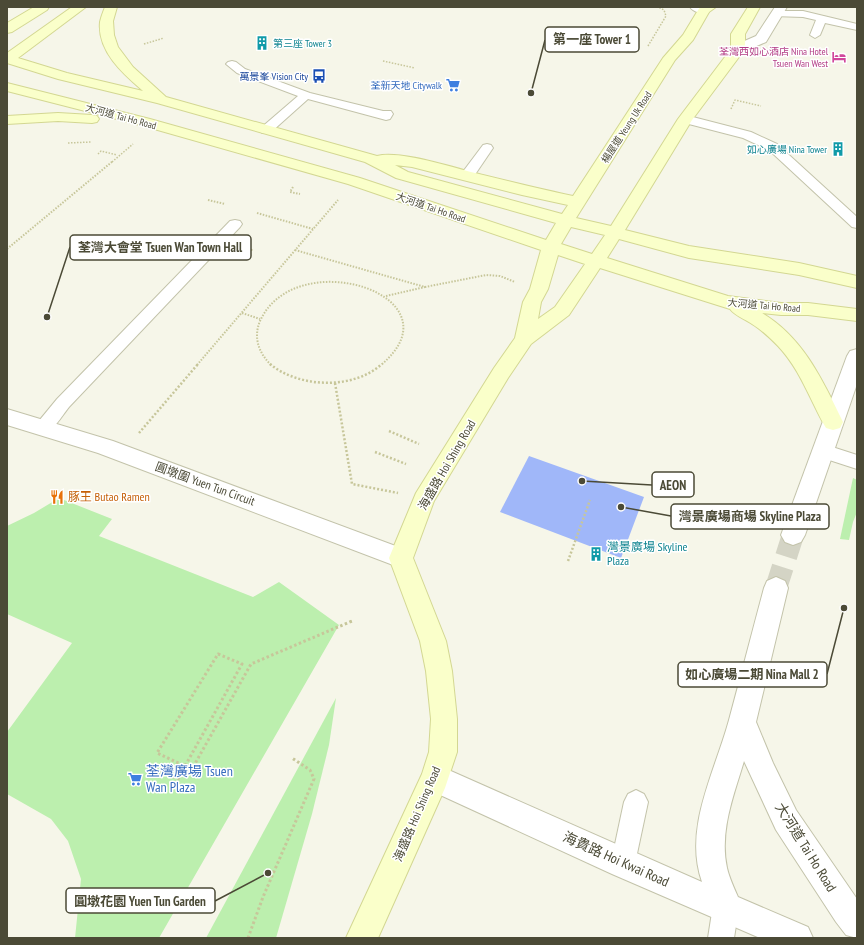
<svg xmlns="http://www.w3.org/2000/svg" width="864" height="945" font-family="'PT Sans Narrow','Noto Sans TC',sans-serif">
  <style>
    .green { fill: #bcefae }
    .water { fill: #a0b7f9 }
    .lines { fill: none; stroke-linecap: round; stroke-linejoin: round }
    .street-tunnel { stroke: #d4d4c5; stroke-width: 22; stroke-dasharray: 22 11; stroke-linecap: butt }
    .lane-casing { stroke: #c3c3aa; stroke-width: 2 }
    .street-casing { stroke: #c3c3aa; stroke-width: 2 }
    .secondary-casing { stroke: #d3d792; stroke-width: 2 }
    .path-far3 { stroke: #c7c69a; stroke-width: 1.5; stroke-dasharray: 1.5 1.5; stroke-linecap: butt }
    .path-far2 { stroke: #c7c69a; stroke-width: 2; stroke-dasharray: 1.5 1.5; stroke-linecap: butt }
    .path-far1 { stroke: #c7c69a; stroke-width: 2.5; stroke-dasharray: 2 2; stroke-linecap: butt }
    .path { stroke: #c7c69a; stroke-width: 3; stroke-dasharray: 2.5 2.5; stroke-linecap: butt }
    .lane { fill: #fff; fill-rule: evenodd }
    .street { fill: #fff; fill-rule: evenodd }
    .secondary { fill: #faffca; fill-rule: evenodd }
    .labels { text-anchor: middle; stroke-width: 3; stroke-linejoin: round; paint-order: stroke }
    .far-culture-label { font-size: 10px; fill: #0d838f; stroke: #fff; text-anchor: start }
    .far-hotel-label { font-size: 10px; fill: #b23c85; stroke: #fff; text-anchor: end }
    .far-transit-label { font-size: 10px; fill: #164399; stroke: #fff; text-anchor: end }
    .far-shop-label { font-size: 10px; fill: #366cbe; stroke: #fff; text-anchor: end }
    .far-street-label { font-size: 10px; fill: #4b4a36; stroke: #fff }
    .street-label { font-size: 12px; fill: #4b4a36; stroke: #fff }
    .food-label { font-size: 12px; fill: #c56008; stroke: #fff; text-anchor: start }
    .culture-label { font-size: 12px; fill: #0d838f; stroke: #fff; text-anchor: start }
    .near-shop-label { font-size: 14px; fill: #366cbe; stroke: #fff; text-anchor: start }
    .near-street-label { font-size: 14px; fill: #4b4a36; stroke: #fff }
    .leader { fill: none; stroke: #4b4a36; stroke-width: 1.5 }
    .callout-dot { fill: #4b4a36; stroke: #fff; stroke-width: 1.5 }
    .callout { fill: #fff; stroke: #4b4a36; stroke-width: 1.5 }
    .callout-label { font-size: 13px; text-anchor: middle; font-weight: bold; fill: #4b4a36 }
  </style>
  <rect width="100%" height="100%" fill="#f6f6e9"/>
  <g class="green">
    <path d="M853,478l4,2v32l-4,10 -4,18 -9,-1z"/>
    <path d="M59,498l53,21 -13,17 154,61 26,-15 60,43 -180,313h-84l6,-59 -13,-38 -17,-22 -44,-25v-62l65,-89 -65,-29v-88l27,-13z"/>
    <path d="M336,698l-7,47 -17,69 -36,124h-70z"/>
  </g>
  <path class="water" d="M529,456l115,41 -23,61 -121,-46z"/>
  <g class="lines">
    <path class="street-tunnel" d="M776,588l17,-53"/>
    <defs>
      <g id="lane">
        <path d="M777,11h26l54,13v6l-32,-7 -5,12 -5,3 -5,-3 6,-15 -13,-3 -30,-1 -1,-2z"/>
        <path d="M232,61l4,1 9,7 65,24 73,18h8l2,3 -3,5 -4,1 -78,-21 -38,34h-8l-2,-3 2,-3 36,-31 -61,-23 -11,-9 2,-2z"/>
        <path d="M685,115l66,17 26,12 80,73v11l-5,-1 -83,-77 -26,-12 -62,-16 -2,-3 2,-3z"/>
        <path d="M487,144l4,1 2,3 -21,31h-10l-2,-3 2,-3 21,-28z"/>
        <path d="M235,220l5,1 2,3 -2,3 -171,180c-9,11 -17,29 -32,25l-3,-5 23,-28 173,-178z"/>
        <path d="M823,444l34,11v14l-40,-13 -3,-5 3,-5z"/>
        <path d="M636,790l8,4 4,8 -13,61 -3,9 -9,3 -9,-3 -3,-9 13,-61 4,-8z"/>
        <path d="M726,893l9,4 4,9 -5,32h-26l5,-32 4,-9z"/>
      </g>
      <g id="street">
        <path d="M690,7h18l2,3 -2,3c-6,1 -15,-1 -18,-6z"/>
        <path d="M775,7h12l-21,35 -23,10h-10l-2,-3 2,-3 23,-10z"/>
        <path d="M857,349v35l-52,151 -4,7 -8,3 -8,-3 -4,-7 66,-179 3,-5z"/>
        <path d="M7,409l106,32 296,110 4,7 -4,7 -8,3 -303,-115 -91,-28z"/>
        <path d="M776,577l9,4 3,7 -32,134 17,41 23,47 61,89v39l-11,-3 -10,-13 -60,-92 -32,-69c-10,34 -25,70 -17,107 2,9 7,20 11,29l70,30 5,11h-53l-148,-64 -187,-86 -4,-10 4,-10 10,-4 267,118c-19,-54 13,-110 27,-162 12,-44 23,-88 35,-132l3,-7z"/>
      </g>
      <g id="secondary">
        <path d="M34,7h15l-2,3 -35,22 -5,1v-10z"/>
        <path d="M72,7h14l-68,51 49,15 76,18c-20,-17 -46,-40 -43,-69 1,-5 3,-10 5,-15h12l-4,14 1,14 4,12 15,20 33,30 211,59c22,-6 74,11 98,17 33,8 65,16 98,23l90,-138 20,-23 17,-28h16l-7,5 -16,28 -18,20 -99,158 35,8 67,-107 53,-70v-15l17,-27h12l-15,27v15l-53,71 -67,110 64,16 110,17 58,13v12l-58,-13 -110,-17 -70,-19 -12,19 121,38 53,7h27l49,6v12l-49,-6h-27l-19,-2c41,24 61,68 81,109l-3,6 -7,2 -7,-2c-16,-28 -26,-59 -48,-82 -8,-8 -16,-16 -26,-22 -7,-5 -17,-8 -22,-15l-130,-41 -31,47 -38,29 -23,34 -74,123 -21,57 33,83 6,30 5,48v33l-12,36 -67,150h-32l76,-164 7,-22 2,-33 -5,-48 -6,-30 -31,-83 27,-65 78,-125 21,-30 8,-36 7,-13 11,-39 -193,-66 -208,-59 -133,-34v-8l143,36 210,59 186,62 10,-17 -160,-45 -31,-16 -208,-59 -99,-24 -51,-16v-10zM395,165l17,2 110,28 46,10 -6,9 -154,-42zM571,227l34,8 -13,19 -31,-10zM558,255l27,9 -30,43 -17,12 3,-17 7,-13z"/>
        <path d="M58,113l34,2 5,1 2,3 -2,3 -5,1 -34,-2 -51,3v-8z"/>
      </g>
    </defs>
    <use href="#lane" class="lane-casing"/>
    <use href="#street" class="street-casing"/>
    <use href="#secondary" class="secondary-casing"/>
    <g class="path-far3">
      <path d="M144,44l20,-6"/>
      <path d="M648,46l18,-30 -2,-6 -6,-3"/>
      <path d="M383,61l32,7"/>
      <path d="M731,109l4,-9 26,6"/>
      <path d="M68,143l23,-1"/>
      <path d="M98,154l3,-3 16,4"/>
      <path d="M112,162l21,-18"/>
    </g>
    <g class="path-far2">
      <path d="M293,187l-3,5 10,2"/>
      <path d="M208,200l17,4"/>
      <path d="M257,213l56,16"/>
      <path d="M7,249l106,-88"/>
      <path d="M245,249l8,1"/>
      <path d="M295,250l130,37 61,-12 14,1 15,6"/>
      <path d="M386,296l39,-9"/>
      <path d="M242,313l18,6"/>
      <path d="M197,365l141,-165"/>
      <path d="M271,365c-12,-12 -18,-27 -11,-44 36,-79 203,-25 121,44"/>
    </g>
    <g class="path-far1">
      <path d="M270,364c29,24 83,26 112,0"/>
      <path d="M335,383l17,101 46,9"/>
      <path d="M389,431l30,13"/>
      <path d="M139,433l59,-69"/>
      <path d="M375,452l31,12"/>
      <path d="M568,561l22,-61"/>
      <path d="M350,622l2,-1"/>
    </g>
    <g class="path">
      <path d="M218,654l24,10 -57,102 -28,-13z"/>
      <path d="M185,766l7,3 59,-105 101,-43"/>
      <path d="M155,768l23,11 7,-13"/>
      <path d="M248,938l15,-41 51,-118 -4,-9 -18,-12"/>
    </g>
    <use href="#lane" class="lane"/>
    <use href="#street" class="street"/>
    <use href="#secondary" class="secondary"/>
  </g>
  <defs>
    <symbol id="building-bare" viewBox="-9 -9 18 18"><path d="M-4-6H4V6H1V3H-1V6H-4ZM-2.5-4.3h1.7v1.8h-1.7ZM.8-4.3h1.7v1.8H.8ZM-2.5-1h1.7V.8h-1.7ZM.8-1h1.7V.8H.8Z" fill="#0f9aa8" stroke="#fff" stroke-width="2.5" paint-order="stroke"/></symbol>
    <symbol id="hotel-bare" viewBox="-9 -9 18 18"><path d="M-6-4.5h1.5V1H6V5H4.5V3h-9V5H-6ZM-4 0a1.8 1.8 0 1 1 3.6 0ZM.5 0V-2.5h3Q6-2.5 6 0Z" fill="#d1479c" stroke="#fff" stroke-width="2.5" paint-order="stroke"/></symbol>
    <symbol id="bus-bare" viewBox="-9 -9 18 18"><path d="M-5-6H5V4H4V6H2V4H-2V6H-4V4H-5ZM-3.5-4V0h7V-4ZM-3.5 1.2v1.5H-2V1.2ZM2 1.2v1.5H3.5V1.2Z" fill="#1a4fb4" stroke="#fff" stroke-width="2.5" paint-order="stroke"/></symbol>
    <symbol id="supermarket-bare" viewBox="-9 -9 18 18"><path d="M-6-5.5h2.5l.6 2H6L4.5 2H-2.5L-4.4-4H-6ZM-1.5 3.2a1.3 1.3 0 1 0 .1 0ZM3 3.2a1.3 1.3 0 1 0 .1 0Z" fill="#3f7fe0" stroke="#fff" stroke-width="2.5" paint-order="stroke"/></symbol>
    <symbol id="restaurant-bare" viewBox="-9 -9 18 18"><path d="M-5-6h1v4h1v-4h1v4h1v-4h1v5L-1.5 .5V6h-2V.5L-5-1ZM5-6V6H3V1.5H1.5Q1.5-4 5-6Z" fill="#e8710a" stroke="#fff" stroke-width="2.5" paint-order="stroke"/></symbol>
  </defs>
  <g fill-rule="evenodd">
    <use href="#building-bare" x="252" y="33" width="20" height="20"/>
    <use href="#hotel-bare" x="829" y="47" width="20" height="20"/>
    <use href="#bus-bare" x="309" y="66" width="20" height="20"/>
    <use href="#supermarket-bare" x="443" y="75" width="20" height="20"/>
    <use href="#building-bare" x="828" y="139" width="20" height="20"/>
    <use href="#restaurant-bare" x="47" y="487" width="20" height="20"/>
    <use href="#building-bare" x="586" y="544" width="20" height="20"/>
    <use href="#supermarket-bare" x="125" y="769" width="20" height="20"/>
  </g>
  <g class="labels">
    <g class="far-culture-label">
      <text x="273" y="47">第三座 Tower 3</text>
      <text x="827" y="153" text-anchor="end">如心廣場 Nina Tower</text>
    </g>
    <g class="far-hotel-label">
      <text x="828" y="55">荃灣西如心酒店 Nina Hotel<tspan x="828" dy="12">Tsuen Wan West</tspan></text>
    </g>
    <g class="far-transit-label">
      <text x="308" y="80">萬景峯 Vision City</text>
    </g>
    <g class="far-shop-label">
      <text x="442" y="89">荃新天地 Citywalk</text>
    </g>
    <g class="far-street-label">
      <text transform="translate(121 116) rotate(15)" y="4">大河道 Tai Ho Road</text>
      <text transform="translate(626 127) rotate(-57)" y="4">楊屋道 Yeung Uk Road</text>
      <text transform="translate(431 207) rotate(19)" y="4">大河道 Tai Ho Road</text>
      <text transform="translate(764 305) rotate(5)" y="4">大河道 Tai Ho Road</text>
    </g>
    <g class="street-label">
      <text transform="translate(447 465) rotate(-60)" y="4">海盛路 Hoi Shing Road</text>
      <text transform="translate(205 484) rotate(20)" y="4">圓墩圍 Yuen Tun Circuit</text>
      <text transform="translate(417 814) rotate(-67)" y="4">海盛路 Hoi Shing Road</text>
    </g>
    <g class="food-label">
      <text x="68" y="501">豚王 Butao Ramen</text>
    </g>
    <g class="culture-label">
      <text x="607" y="551">灣景廣場 Skyline<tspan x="607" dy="14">Plaza</tspan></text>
    </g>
    <g class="near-shop-label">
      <text x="146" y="776">荃灣廣場 Tsuen<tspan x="146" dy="16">Wan Plaza</tspan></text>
    </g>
    <g class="near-street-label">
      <text transform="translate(806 847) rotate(58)" y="5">大河道 Tai Ho Road</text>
      <text transform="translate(616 859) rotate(24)" y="5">海貴路 Hoi Kwai Road</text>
    </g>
  </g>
  <path class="leader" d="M531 93L545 40M47 317L70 247M582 481L652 485M621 507L671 516M844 608L827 674M268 873L215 901"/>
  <g class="callout-dot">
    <circle cx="531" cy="93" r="4"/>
    <circle cx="47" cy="317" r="4"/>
    <circle cx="582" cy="481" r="4"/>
    <circle cx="621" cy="507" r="4"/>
    <circle cx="844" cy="608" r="4"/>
    <circle cx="268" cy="873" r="4"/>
  </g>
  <g class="callout">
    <rect x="545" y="27" width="94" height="25" rx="4"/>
    <rect x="70" y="235" width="181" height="25" rx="4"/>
    <rect x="652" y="472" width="42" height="25" rx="4"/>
    <rect x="671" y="504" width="158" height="25" rx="4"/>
    <rect x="678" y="662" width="149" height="25" rx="4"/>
    <rect x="66" y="888" width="149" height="25" rx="4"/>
  </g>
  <g class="callout-label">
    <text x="592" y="44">第一座 Tower 1</text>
    <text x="160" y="252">荃灣大會堂 Tsuen Wan Town Hall</text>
    <text x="673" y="490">AEON</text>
    <text x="750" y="521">灣景廣場商場 Skyline Plaza</text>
    <text x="752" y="679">如心廣場二期 Nina Mall 2</text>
    <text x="140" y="906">圓墩花園 Yuen Tun Garden</text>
  </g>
  <rect width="864" height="945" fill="none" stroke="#4b4a36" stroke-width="16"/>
</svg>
